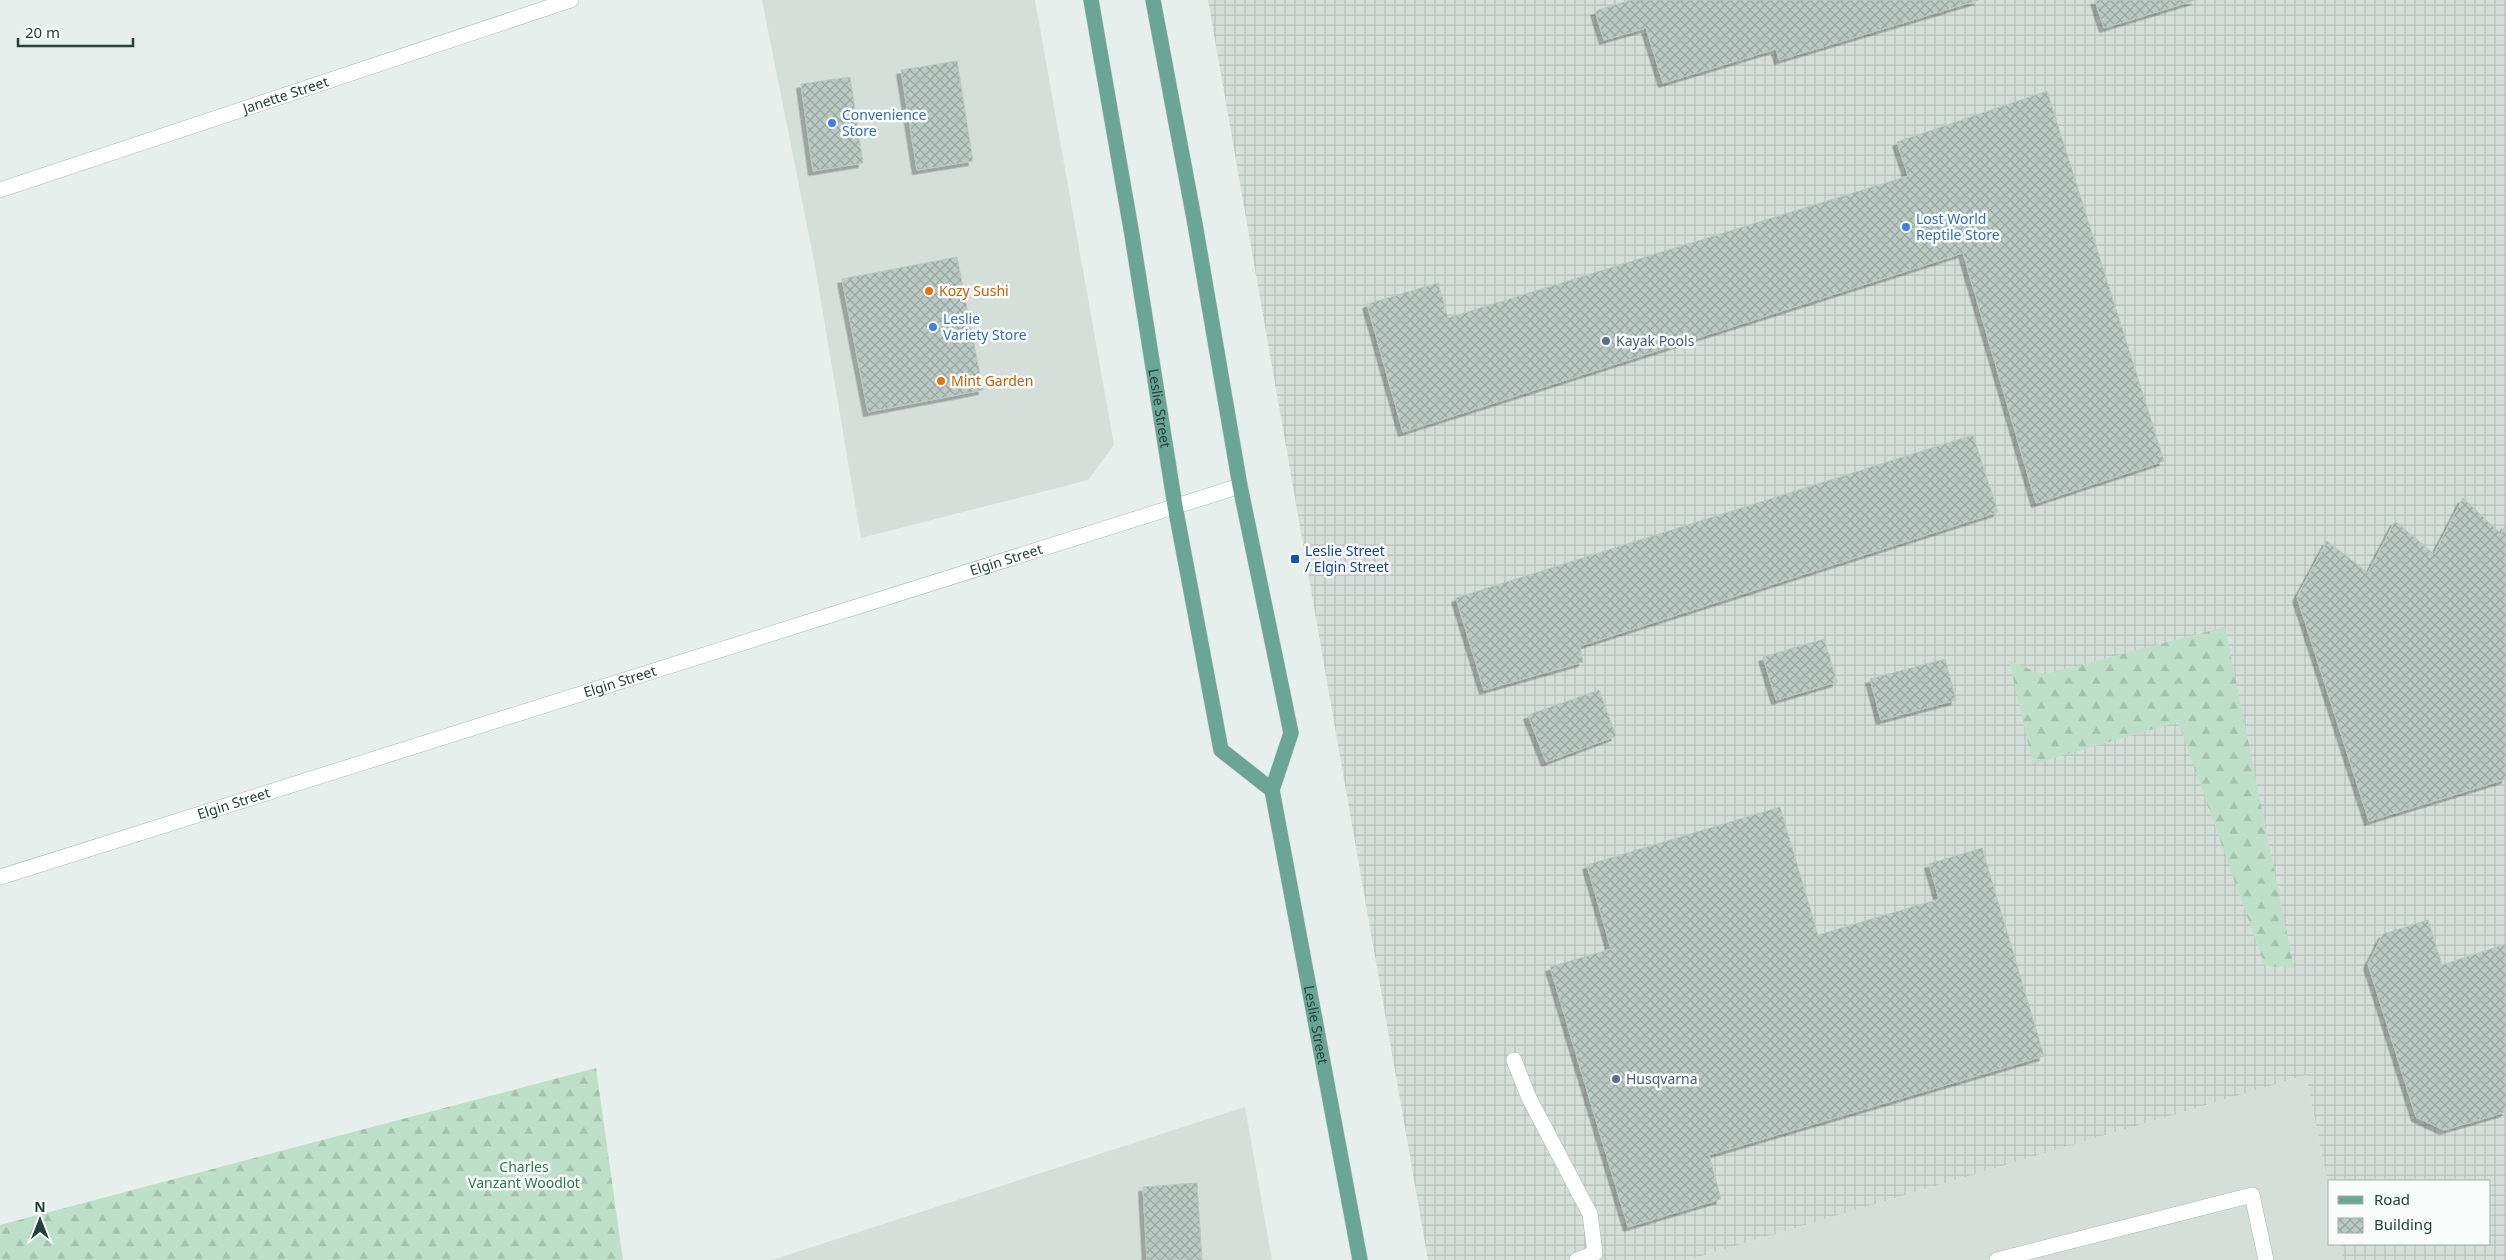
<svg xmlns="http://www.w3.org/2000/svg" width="2506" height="1260" font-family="'Noto Sans',sans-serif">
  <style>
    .built { fill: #d4dfda }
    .industrial { fill: url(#industrial-grid) }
    .forest { fill: url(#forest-firs) }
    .building { fill: url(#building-cross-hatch); stroke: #b8c9c2; filter: url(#shadow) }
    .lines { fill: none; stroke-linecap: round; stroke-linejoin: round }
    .service-casing { stroke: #a8b8b2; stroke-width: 16 }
    .minor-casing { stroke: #a8b8b2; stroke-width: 16 }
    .tertiary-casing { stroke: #a8b8b2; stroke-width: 16 }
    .primary-casing { stroke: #c2cac8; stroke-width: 16 }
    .service { stroke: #fff; stroke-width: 15 }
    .minor { stroke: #fff; stroke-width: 15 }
    .tertiary { stroke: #fff; stroke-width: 15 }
    .primary { stroke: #6aa596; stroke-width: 15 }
    .shop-dot { fill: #3f7fe0; stroke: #f7fbf9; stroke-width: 2 }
    .food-dot { fill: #e8710a; stroke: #f7fbf9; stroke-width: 2 }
    .service-dot { fill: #5c6f8a; stroke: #f7fbf9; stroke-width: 2 }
    .transit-dot { fill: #1a4fb4; stroke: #f7fbf9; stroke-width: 2 }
    .labels { text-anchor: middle; stroke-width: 5; stroke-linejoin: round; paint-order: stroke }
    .street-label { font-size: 14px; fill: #24423a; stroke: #f7fbf9 }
    .shop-label { font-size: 14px; fill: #366cbe; stroke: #f7fbf9; text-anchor: start }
    .food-label { font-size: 14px; fill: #c56008; stroke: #f7fbf9; text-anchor: start }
    .service-label { font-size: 14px; fill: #4e5e75; stroke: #f7fbf9; text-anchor: start }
    .transit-label { font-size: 14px; fill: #164399; stroke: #f7fbf9; text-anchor: start }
    .park-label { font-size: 14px; fill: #2d7a4b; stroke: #f7fbf9 }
  </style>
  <defs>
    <pattern id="industrial-grid" width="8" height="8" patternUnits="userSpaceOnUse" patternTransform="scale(1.25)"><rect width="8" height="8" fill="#d4dfda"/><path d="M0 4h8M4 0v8" fill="none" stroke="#b6c1bc"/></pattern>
    <pattern id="forest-firs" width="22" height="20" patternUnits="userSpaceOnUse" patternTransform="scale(1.25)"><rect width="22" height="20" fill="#bfe0c8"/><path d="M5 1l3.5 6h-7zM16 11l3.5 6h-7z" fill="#a4c1ad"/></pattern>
    <pattern id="building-cross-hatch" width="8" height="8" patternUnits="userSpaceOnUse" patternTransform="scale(1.25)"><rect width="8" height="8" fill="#bbcac4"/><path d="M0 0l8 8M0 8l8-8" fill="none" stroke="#98a6a0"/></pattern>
    <filter id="shadow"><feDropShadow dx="-4.5" dy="4.5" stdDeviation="0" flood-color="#0004"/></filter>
  </defs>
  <rect width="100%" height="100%" fill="#e6efeb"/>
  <g class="built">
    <path d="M762,0h273l79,445 -26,35 -227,58 -46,-272z"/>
    <path d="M2306,1075l24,119v50h10l3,16h-655z"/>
    <path d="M1245,1107l27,153h-500z"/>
  </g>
  <path class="industrial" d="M1208,0h1298v1260h-163l-3,-16h150v-63h-160v13l-24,-119 -618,185h-260z"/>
  <g class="forest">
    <path d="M2225,627l69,341 -29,-2 -87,-244 -145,42 -24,-104 33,15z"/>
    <path d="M596,1068l27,192h-623v-35z"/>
  </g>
  <g class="building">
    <path d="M1631,0h348l-200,60 -3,-11 -113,34 -17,-55 -42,12 -9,-29z"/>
    <path d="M2095,0h101l-92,28z"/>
    <path d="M957,61l16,100 -56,9 -16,-100z"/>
    <path d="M850,77l13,86 -50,8 -12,-87z"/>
    <path d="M2047,91l117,370 -128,42 -73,-250 -560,179 -36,-128 71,-21 10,35 460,-142 -11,-34z"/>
    <path d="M957,257l26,133 -115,22 -26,-133z"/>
    <path d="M1973,435l25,77 -418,134 3,16 -99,28 -28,-92z"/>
    <path d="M2463,498l38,36 5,-10v255l-137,42 -72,-224 30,-56 41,32 27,-52 39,33z"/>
    <path d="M1824,639l13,43 -61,18 -13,-43z"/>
    <path d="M1945,659l11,41 -75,20 -11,-41z"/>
    <path d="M1599,690l17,46 -70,26 -18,-47z"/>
    <path d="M1780,807l38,128 121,-36 -10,-35 53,-16 62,208 -335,99 12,44 -93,28 -78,-260 61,-18 -24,-84z"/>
    <path d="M2428,920l14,45 64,-21v168l-62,18 -28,-13 -48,-153 15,-30z"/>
    <path d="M1197,1183l5,77h-55l-4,-73z"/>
  </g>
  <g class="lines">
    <defs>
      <g id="service">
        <path d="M1514,1060l15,38 61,116 5,39 -18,7"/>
        <path d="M1997,1260l255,-65 14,65"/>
      </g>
      <g id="minor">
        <path id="s1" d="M0,190l571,-190"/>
      </g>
      <g id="tertiary">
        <path id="s2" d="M0,877l1240,-391"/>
      </g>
      <g id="primary">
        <path id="s3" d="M1091,0l41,235 43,271 46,244 51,40"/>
        <path id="s4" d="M1153,0l42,224 45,262 51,247 -19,57 88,470"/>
      </g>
    </defs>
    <use href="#service" class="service-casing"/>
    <use href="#minor" class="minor-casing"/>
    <use href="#tertiary" class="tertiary-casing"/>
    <use href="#primary" class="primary-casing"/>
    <use href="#service" class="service"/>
    <use href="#minor" class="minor"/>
    <use href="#tertiary" class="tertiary"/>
    <use href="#primary" class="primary"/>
  </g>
  <g class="shop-dot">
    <circle cx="832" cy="123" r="5"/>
    <circle cx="1906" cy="227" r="5"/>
    <circle cx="933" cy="327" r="5"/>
  </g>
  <g class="food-dot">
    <circle cx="929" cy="291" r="5"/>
    <circle cx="941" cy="381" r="5"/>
  </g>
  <g class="service-dot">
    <circle cx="1606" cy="341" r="5"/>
    <circle cx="1616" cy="1079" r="5"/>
  </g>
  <rect class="transit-dot" x="1290" y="554" width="10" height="10" rx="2.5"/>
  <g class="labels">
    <g class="street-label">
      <text dy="5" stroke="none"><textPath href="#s1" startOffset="301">Janette Street</textPath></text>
      <text dy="5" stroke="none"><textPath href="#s3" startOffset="414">Leslie Street</textPath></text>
      <text dy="5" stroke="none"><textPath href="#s2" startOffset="1055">Elgin Street</textPath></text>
      <text dy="5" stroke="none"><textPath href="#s2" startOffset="650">Elgin Street</textPath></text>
      <text dy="5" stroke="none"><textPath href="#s2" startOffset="245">Elgin Street</textPath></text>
      <text dy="5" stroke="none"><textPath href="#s4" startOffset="1045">Leslie Street</textPath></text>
    </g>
    <g class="shop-label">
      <text x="842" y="120">Convenience<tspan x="842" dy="16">Store</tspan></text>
      <text x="1916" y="224">Lost World<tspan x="1916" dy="16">Reptile Store</tspan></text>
      <text x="943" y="324">Leslie<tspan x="943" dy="16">Variety Store</tspan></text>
    </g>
    <g class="food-label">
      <text x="939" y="296">Kozy Sushi</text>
      <text x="951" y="386">Mint Garden</text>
    </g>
    <g class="service-label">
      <text x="1616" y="346">Kayak Pools</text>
      <text x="1626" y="1084">Husqvarna</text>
    </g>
    <g class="transit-label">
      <text x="1305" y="556">Leslie Street<tspan x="1305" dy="16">/ Elgin Street</tspan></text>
    </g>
    <g class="park-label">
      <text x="524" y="1172">Charles<tspan x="524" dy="16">Vanzant Woodlot</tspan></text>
    </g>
  </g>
  <rect x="2328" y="1180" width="162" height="65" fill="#f7fbf9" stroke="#a3b1ad"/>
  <rect x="2338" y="1196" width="25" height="8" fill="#6aa596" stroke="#a3b1ad"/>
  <text x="2374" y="1205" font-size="15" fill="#24423a">Road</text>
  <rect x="2338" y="1218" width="25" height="15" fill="url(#building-cross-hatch)" stroke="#a3b1ad"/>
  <text x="2374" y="1230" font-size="15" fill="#24423a">Building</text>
  <g transform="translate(40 1220)" stroke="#f7fbf9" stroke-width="4" paint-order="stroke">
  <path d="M0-4L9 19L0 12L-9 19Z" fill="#24423a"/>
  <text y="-8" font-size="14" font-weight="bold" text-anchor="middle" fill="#24423a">N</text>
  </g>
  <path d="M18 38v8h115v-8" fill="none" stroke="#24423a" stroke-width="2.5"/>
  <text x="25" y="38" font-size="15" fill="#24423a" stroke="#f7fbf9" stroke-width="4" paint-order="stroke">20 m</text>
</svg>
